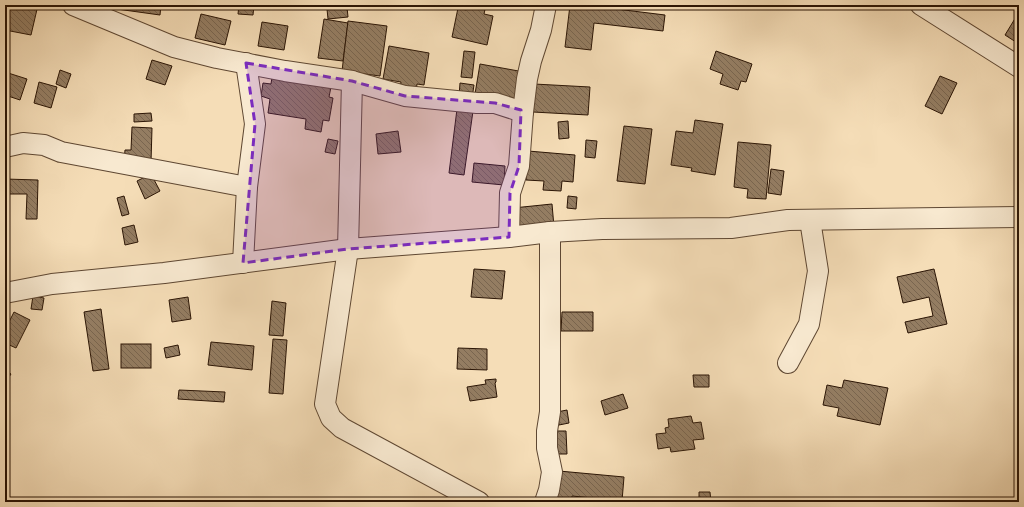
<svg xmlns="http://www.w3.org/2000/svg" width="1024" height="507" font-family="'IM FELL French Canon',serif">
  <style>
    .building { fill: url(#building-back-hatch); stroke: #2b1505 }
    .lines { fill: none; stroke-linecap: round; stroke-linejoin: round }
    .minor-casing { stroke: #5e4732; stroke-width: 22 }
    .minor { stroke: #f8e9d0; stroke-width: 20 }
    .marked { fill: #7b2cbf; fill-opacity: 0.2; stroke: #7b2cbf; stroke-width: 3; stroke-dasharray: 8 5; stroke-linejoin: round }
  </style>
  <defs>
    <pattern id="building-back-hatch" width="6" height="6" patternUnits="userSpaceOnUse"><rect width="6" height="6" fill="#947d62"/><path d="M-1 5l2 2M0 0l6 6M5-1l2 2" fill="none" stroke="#79654f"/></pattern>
  </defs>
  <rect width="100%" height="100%" fill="#f5ddb7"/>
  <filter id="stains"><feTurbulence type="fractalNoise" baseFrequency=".005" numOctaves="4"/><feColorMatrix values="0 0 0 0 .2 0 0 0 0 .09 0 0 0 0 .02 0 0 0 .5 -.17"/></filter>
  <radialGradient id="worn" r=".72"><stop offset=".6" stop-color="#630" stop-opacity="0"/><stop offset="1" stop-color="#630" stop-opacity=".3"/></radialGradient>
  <g class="building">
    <path d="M5,5h33l-7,30 -26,-5z"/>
    <path d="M88,5h73l-1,10z"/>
    <path d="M239,5h15l-1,10 -15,-1z"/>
    <path d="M467,5h19l-2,9 9,2 -6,29 -35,-8 6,-29 8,2z"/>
    <path d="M570,5l22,1 73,9 -2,16 -69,-8 -3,27 -26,-3z"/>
    <path d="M347,7l1,10 -20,2 -1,-10z"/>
    <path d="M1019,12v32l-14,-9z"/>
    <path d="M201,14l30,7 -6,24 -30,-7z"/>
    <path d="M324,19l24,4 -5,38 -25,-3z"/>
    <path d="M348,21l39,5 -7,50 -38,-5z"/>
    <path d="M262,22l26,4 -4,24 -26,-4z"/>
    <path d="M389,46l40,7 -5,32 -7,-1 -1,7 -16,-3 1,-6 -18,-3z"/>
    <path d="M464,51l11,1 -3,26 -11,-1z"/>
    <path d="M716,51l36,13 -6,18 -5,-1 -3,9 -18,-6 3,-10 -13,-5z"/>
    <path d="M152,60l20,6 -7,19 -19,-6z"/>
    <path d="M480,64l44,8 -5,29 -44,-7z"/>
    <path d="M60,70l11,4 -5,14 -10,-4z"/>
    <path d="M5,72l22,7 -7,21 -15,-5z"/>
    <path d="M940,76l17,7 -15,31 -17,-8z"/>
    <path d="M272,77l59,10 -2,10 4,1 -4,23 -6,-1 -2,12 -16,-3 1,-10 -38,-6 2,-14 -9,-3 2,-13 8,1z"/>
    <path d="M39,82l18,5 -6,21 -17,-5z"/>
    <path d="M460,83l14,2 -2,13 -13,-1z"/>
    <path d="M534,84l56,3 -2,28 -55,-3z"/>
    <path d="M457,109l16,2 -9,64 -15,-2z"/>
    <path d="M151,113l1,8 -18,1v-8z"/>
    <path d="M695,120l28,4 -8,51 -24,-4 1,-3 -21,-3 5,-34 17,2z"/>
    <path d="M568,121l1,17 -10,1 -1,-17z"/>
    <path d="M624,126l28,3 -7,55 -28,-3z"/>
    <path d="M132,127l20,1 -1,34h-27l1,-12h6z"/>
    <path d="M398,131l3,21 -23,2 -2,-20z"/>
    <path d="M328,139l10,2 -3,13 -10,-2z"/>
    <path d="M586,140l11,1 -2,17 -10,-1z"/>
    <path d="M738,142l33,3 -5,54 -19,-1 1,-9 -14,-2z"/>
    <path d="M528,151l47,4 -2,27 -11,-1 -1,10 -18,-1 1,-9 -18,-1z"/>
    <path d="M474,163l31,3 -1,19 -32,-3z"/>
    <path d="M771,169l13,2 -3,24 -13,-2z"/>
    <path d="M151,174l9,17 -15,8 -8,-18z"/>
    <path d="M5,179l33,1 -1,39h-11l1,-25h-22z"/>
    <path d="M124,196l5,18 -7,2 -5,-18z"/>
    <path d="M568,196l9,1 -1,12 -9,-1z"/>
    <path d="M552,204l2,23 -38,4 -3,-23z"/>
    <path d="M134,225l4,17 -13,3 -3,-17z"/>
    <path d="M474,269l31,2 -3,28 -31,-2z"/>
    <path d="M934,269l13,55 -39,9 -3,-11 28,-6 -4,-19 -26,6 -6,-26z"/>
    <path d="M33,296l11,2 -2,12 -11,-1z"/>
    <path d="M188,297l3,22 -19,3 -3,-22z"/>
    <path d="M272,301l14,2 -3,33 -14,-1z"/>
    <path d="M101,309l8,60 -16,2 -9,-59z"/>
    <path d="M14,312l16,8 -14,28 -11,-5v-13z"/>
    <path d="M562,312h31v19h-32z"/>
    <path d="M273,339l14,1 -4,54 -14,-1z"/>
    <path d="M211,342l43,4 -2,24 -44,-5z"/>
    <rect x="121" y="344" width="30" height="24"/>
    <path d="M178,345l2,10 -14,3 -2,-10z"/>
    <path d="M458,348l29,1v21l-30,-1z"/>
    <path d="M5,370l6,4 -6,9z"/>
    <path d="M693,375h16v12h-15z"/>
    <path d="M496,379v3l-1,1 2,14 -27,4 -3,-14 19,-3 -1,-4z"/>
    <path d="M844,380l44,8 -8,37 -43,-9 2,-8 -16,-3 4,-20 15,3z"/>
    <path d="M179,390l46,2 -1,10 -46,-3z"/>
    <path d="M623,394l5,14 -23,7 -4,-14z"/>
    <path d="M567,410l2,13 -10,2 -2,-13z"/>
    <path d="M691,416l2,7 8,-1 3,17 -11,1 2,9 -24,3 -1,-5 -12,2 -2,-15 10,-1 -1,-5 4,-1 -1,-8z"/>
    <path d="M556,431h10l1,23h-10z"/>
    <path d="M559,471l65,6 -2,24 -50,-5v6l-16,-1z"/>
    <path d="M699,492h11l1,10h-12z"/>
    <rect x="1010" y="498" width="9" height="4"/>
  </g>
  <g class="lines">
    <defs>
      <g id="minor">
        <path d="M73,5l101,42 43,11 68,13 67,10 53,15 72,7h18l28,9"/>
        <path d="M921,5l98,62"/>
        <path d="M352,81l-4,168 -23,155 6,14 11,10 137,74"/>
        <path d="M5,147l18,-4 21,2 17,7 186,35"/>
        <path d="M509,237l1,-44 9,-27 4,-54 4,-33 4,-18 10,-31 5,-25"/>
        <path d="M243,263l4,-76 8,-63 -9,-61"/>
        <path d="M5,293l47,-9 112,-11 184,-24 161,-12 41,-5 52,-3 129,-1 57,-8 231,-3"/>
        <path d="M788,363l21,-39 9,-53 -8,-51"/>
        <path d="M545,502l4,-12 3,-18 -5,-24v-17l3,-19v-180"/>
      </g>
    </defs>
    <use href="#minor" class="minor-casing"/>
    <use href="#minor" class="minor"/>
  </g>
  <path class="marked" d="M246,63l106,18 53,15 90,7 26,7 -2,56 -9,27 -1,44 -161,12 -105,14 12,-139z"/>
  <rect width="1024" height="507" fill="none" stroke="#f5ddb7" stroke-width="20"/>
  <rect x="6" y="6" width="1012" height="495" fill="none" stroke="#2b1505" stroke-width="2"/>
  <rect x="10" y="10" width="1004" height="487" fill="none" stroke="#2b1505"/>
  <rect width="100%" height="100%" filter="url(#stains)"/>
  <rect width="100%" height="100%" fill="url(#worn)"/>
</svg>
